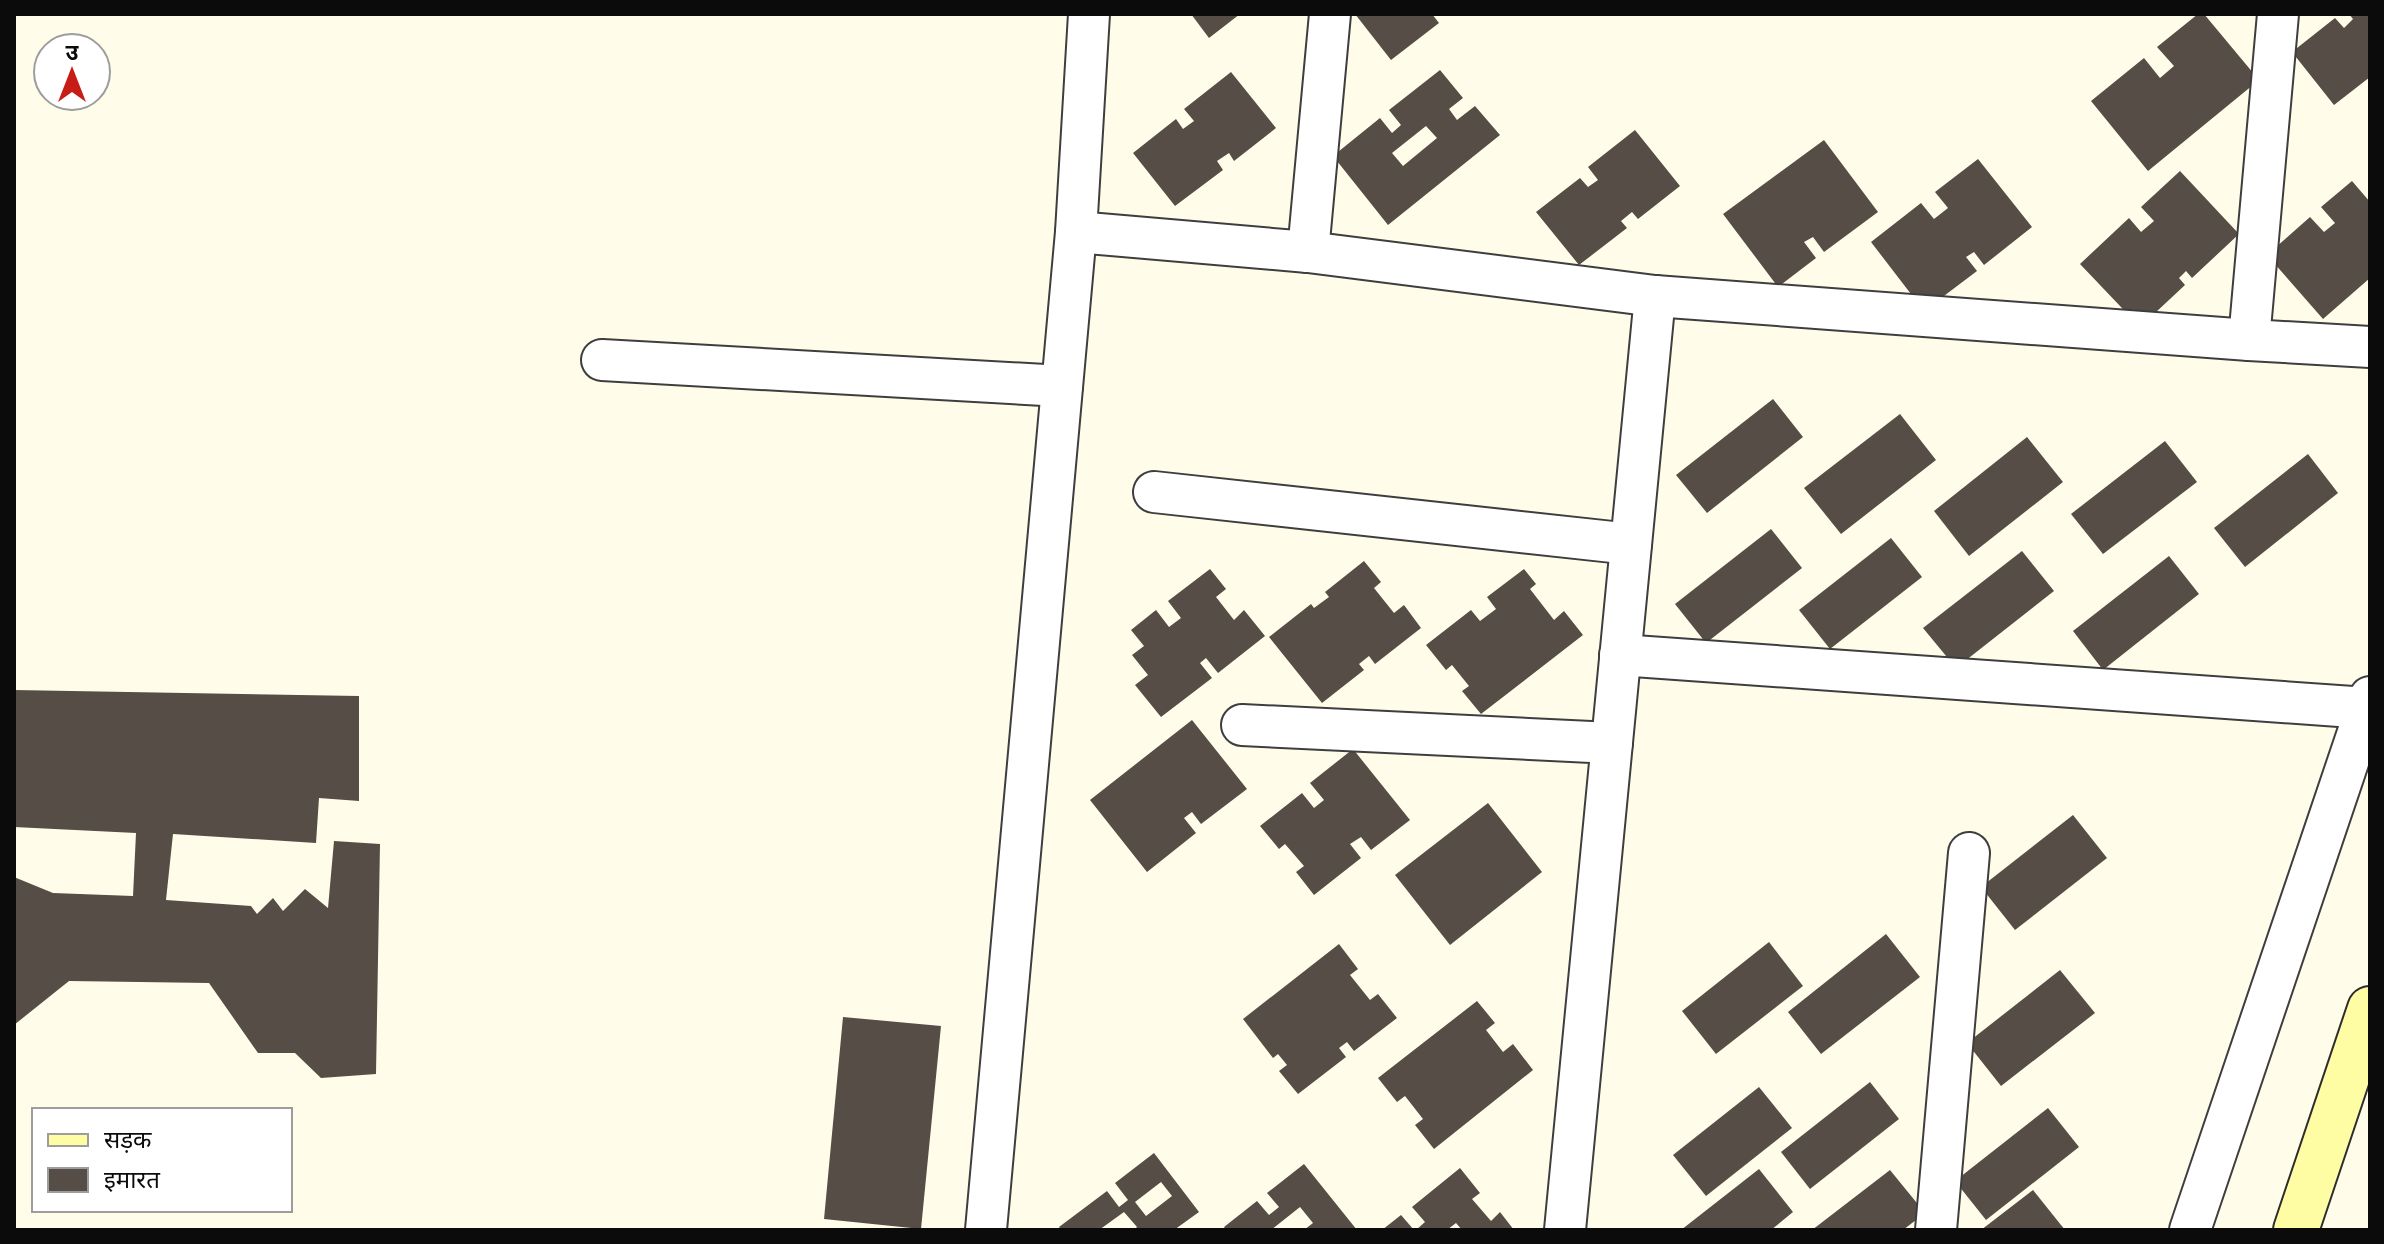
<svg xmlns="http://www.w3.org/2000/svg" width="2384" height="1244" font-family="'Crimson Pro','Noto Sans Devanagari',serif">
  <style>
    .building { fill: #554d46; fill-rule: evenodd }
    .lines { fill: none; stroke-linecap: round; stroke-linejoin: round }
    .street-casing { stroke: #3e3e3e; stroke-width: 44 }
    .secondary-casing { stroke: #2d2d2d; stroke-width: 48 }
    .street { stroke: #fff; stroke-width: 40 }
    .secondary { stroke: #fffda4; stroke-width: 44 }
  </style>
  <rect width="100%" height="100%" fill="#fffde9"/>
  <g class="building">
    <path d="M1191,14h49l-31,24z"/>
    <path d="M1355,14h77l7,9 -48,37z"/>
    <path d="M2198,14h6l55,66 -111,91 -57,-70 53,-43 16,20 14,-12 -17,-19z"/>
    <path d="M2349,14h21v63l-36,28 -42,-53 43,-34 9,10 9,-9z"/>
    <path d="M1440,70l23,28 -14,11 8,11 18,-14 25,29 -112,90 -55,-69 47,-38 12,15 9,-8 -12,-15zM1426,126l11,12 -34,28 -11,-13z"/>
    <path d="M1231,72l45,56 -42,33 -5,-8 -12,8 6,9 -48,36 -42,-53 43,-34 7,10 11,-8 -10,-12z"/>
    <path d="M1635,130l45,56 -42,33 -6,-7 -11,9 6,7 -48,37 -43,-53 44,-34 8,9 10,-7 -10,-13z"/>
    <path d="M1824,140l54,72 -54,40 -11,-15 -9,5 12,16 -38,29 -55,-73z"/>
    <path d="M1978,159l54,68 -48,38 -10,-13 -8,5 11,14 -53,40 -53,-69 50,-39 13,16 14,-11 -13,-16z"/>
    <path d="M2180,171l59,63 -47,44 -6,-7 -7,7 6,7 -45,42 -60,-63 49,-46 12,14 13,-11 -13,-14z"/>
    <path d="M2352,181l18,21v76l-47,41 -56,-64 43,-38 14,15 11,-9 -14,-16z"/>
    <path d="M1773,399l30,38 -96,76 -31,-38z"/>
    <path d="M1900,414l36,46 -95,74 -37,-46z"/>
    <path d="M2027,437l36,45 -94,74 -35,-45z"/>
    <path d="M2165,441l32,41 -94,72 -32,-40z"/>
    <path d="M2308,454l30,39 -93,74 -31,-39z"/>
    <path d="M1771,529l31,39 -96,75 -31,-39z"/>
    <path d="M1891,538l31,39 -92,72 -31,-39z"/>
    <path d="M2022,551l32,40 -98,77 -33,-40z"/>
    <path d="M2169,556l30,38 -96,76 -30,-39z"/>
    <path d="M1364,561l17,21 -7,6 20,25 10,-8 17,23 -46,36 -6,-8 -10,8 5,6 -42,33 -53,-66 42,-33 3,4 15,-11 -4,-5z"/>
    <path d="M1210,569l16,20 -10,8 18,23 10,-10 21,26 -47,37 -12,-15 -6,5 12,15 -51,39 -26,-32 13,-10 -16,-20 12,-9 -13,-16 25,-20 13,17 12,-9 -13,-17z"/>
    <path d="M1524,569l12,15 -6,5 24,31 10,-9 19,24 -102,79 -19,-23 7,-5 -17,-21 -6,5 -20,-25 45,-35 9,11 16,-12 -9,-12z"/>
    <path d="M14,690l345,6v105l-40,-3 -3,45 -143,-9 -7,66 85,6 6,8 16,-16 10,13 22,-22 23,19 6,-67 46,3 -4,230 -55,4 -26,-25h-37l-49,-70 -140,-2 -55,44v-148l39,16 80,3 3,-63 -122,-6z"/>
    <path d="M1192,720l55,69 -46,35 -9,-12 -8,6 12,15 -49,39 -57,-72z"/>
    <path d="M1353,749l57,71 -39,30 -10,-13 -11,7 11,14 -47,37 -18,-23 8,-6 -19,-22 -6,5 -19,-23 42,-33 12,15 10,-8 -14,-17z"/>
    <path d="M1488,803l54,69 -92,73 -55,-70z"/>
    <path d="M2073,815l34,43 -92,72 -34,-43z"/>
    <path d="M1886,934l34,43 -99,77 -33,-42z"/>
    <path d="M1769,942l34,44 -87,68 -34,-43z"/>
    <path d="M1339,944l19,25 -8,6 20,25 8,-6 19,24 -43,33 -7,-9 -8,6 7,9 -48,37 -19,-23 8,-6 -9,-11 -5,4 -30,-39z"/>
    <path d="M2060,970l35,43 -94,73 -34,-43z"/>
    <path d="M1477,1001l18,22 -9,7 17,22 10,-8 20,26 -99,79 -19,-24 8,-6 -18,-23 -8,6 -19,-24z"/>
    <path d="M843,1017l98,9 -20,203 -97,-10z"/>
    <path d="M1870,1082l29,37 -89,70 -29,-37z"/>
    <path d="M1759,1087l33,41 -86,68 -33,-41z"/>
    <path d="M2048,1108l31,39 -93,73 -31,-39z"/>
    <path d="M1154,1153l45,59 -25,18h-40l3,-3 -13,-15 -25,18h-38l-2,-3 48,-36 12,16 9,-7 -13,-17zM1161,1182l11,14 -26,20 -11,-14z"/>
    <path d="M1304,1164l53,66h-53l9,-7 -13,-16 -29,23h-45l-2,-3 33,-26 12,14 10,-8 -12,-14z"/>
    <path d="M1460,1168l20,25 -8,6 19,22 9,-9 14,18h-52l-6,-7 -9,7h-31l9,-8 -13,-15z"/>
    <path d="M1759,1169l34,43 -22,18h-90z"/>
    <path d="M1890,1170l35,43 -22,17h-91z"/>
    <path d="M2033,1190l32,40h-84z"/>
    <path d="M1401,1215l13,15h-32z"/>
  </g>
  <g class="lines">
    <defs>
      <g id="street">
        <path d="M1089,14l-13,218 232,20 347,44 594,44 121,7"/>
        <path d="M1308,252l22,-238"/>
        <path d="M2249,340l29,-326"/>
        <path d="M602,360l460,26"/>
        <path d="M1154,492l477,52"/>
        <path d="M1620,655l747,53"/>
        <path d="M1242,725l370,18"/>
        <path d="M986,1230l90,-998"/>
        <path d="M1565,1230l90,-934"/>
        <path d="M1936,1230l33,-377"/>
        <path d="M2190,1230l180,-533"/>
      </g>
      <path id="secondary" d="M2296,1230l74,-221"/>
    </defs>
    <use href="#street" class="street-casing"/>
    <use href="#secondary" class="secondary-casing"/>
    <use href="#street" class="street"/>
    <use href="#secondary" class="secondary"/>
  </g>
  <rect width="2384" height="1244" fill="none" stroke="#0b0b0b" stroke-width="32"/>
  <rect x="32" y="1108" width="260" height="104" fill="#ffffff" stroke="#9d9d9d" stroke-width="2"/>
  <rect x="48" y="1134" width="40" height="12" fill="#fffda4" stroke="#9d9d9d" stroke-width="2"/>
  <text x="104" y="1148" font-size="24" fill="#0b0b0b">सड़क</text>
  <rect x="48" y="1168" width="40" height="24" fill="#554d46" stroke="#9d9d9d" stroke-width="2"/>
  <text x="104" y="1188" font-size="24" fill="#0b0b0b">इमारत</text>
  <g transform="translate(72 72)"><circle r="38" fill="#ffffff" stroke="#9d9d9d" stroke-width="2"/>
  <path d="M0-6L14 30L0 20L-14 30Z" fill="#c81d16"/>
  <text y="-12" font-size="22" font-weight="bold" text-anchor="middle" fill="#0b0b0b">उ</text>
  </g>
</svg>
